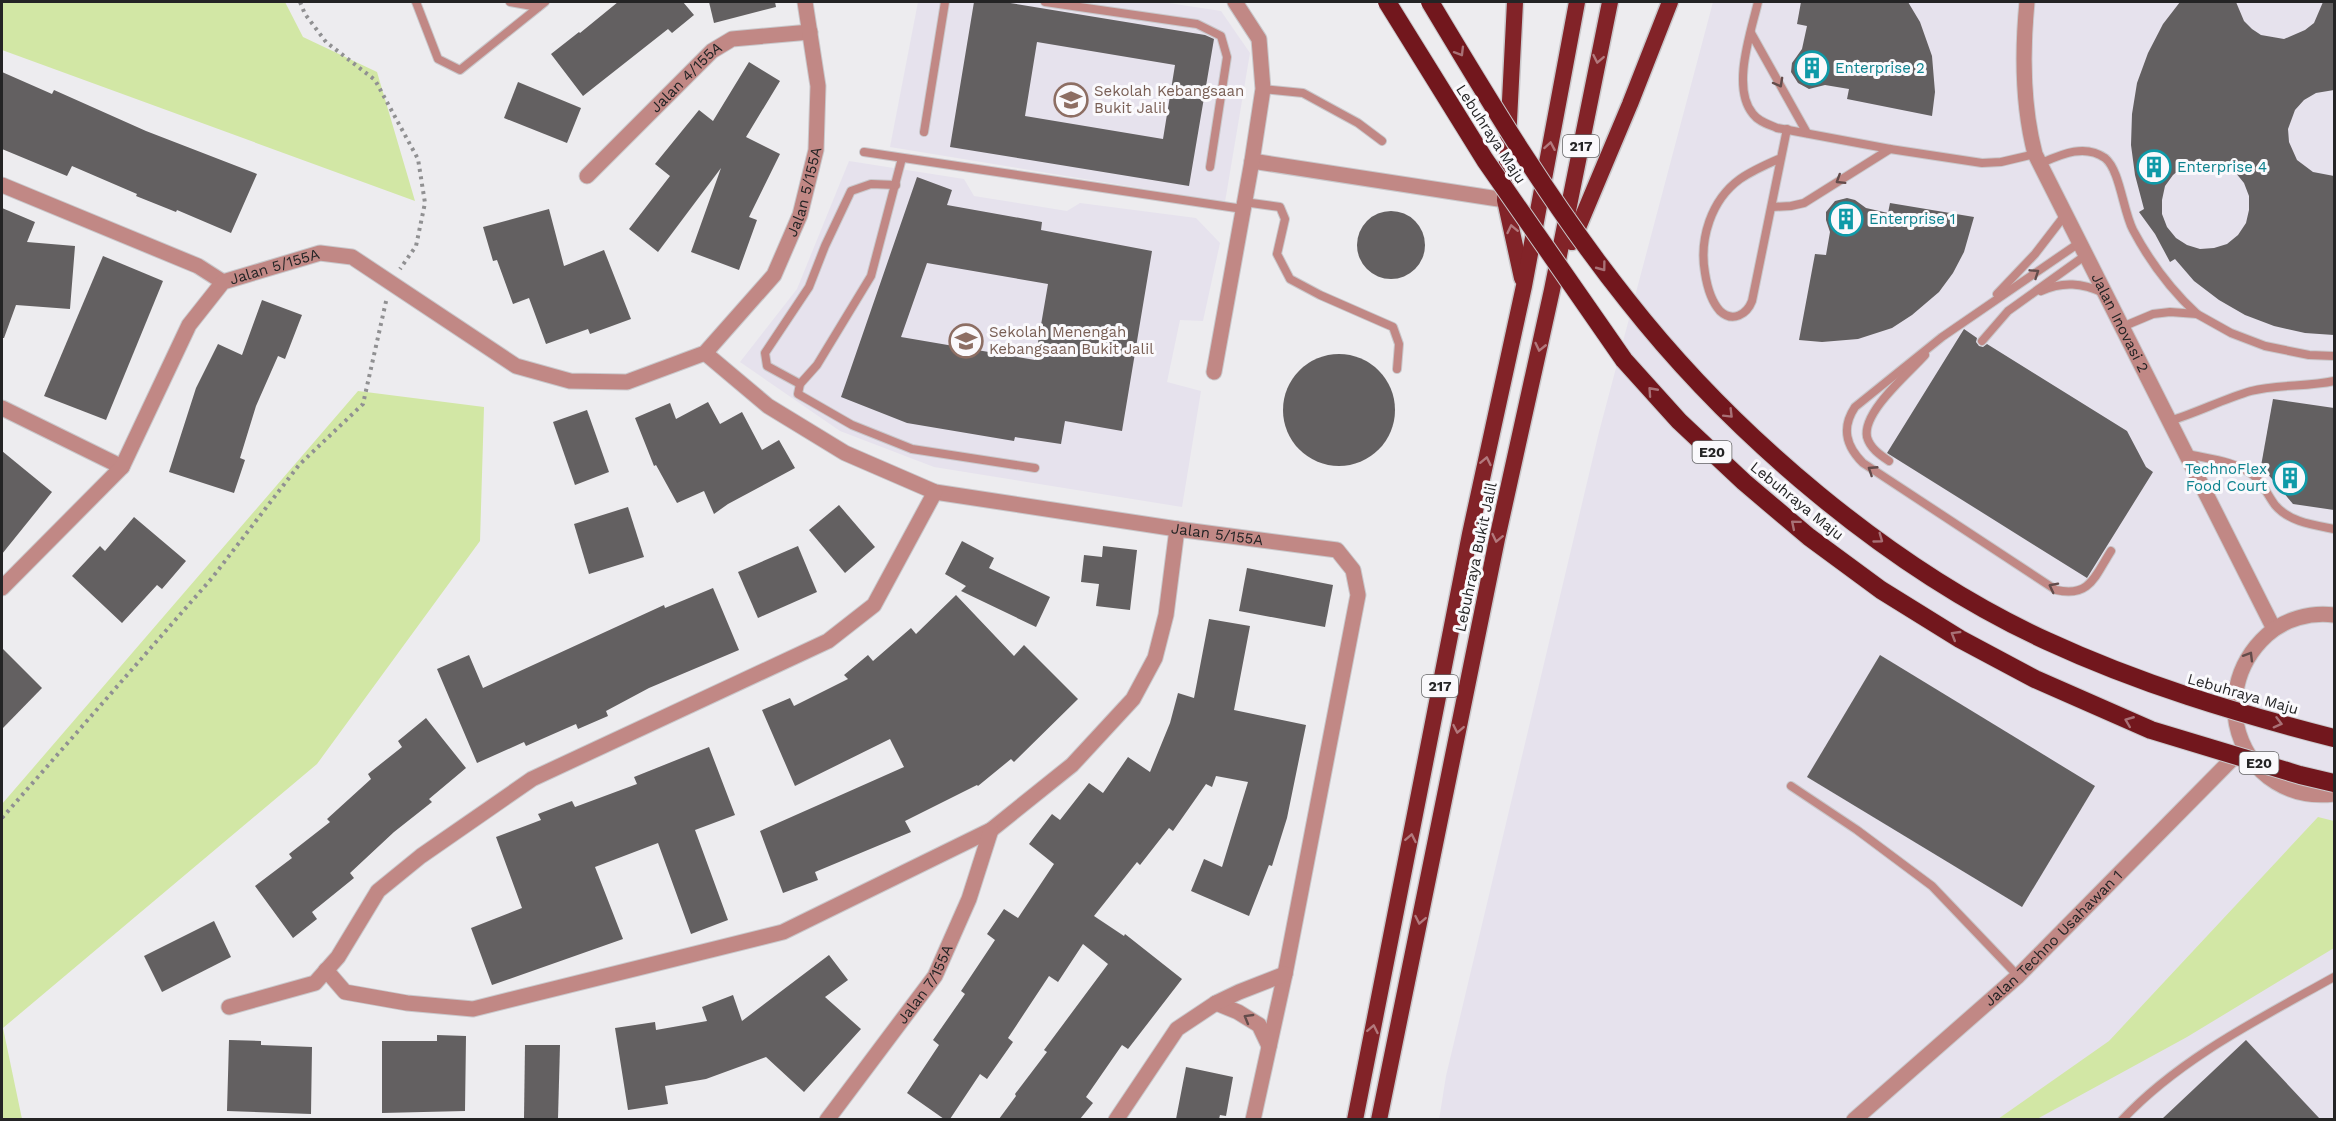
<svg xmlns="http://www.w3.org/2000/svg" width="2336" height="1121" font-family="'Work Sans',sans-serif">
  <style>
    .built { fill: #e6e2ed }
    .green { fill: #d2e7a5 }
    .building { fill: #636061; fill-rule: evenodd }
    .lines { fill: none; stroke-linecap: round; stroke-linejoin: round }
    .service-casing { stroke: #c9c8cb; stroke-width: 10 }
    .minor-casing { stroke: #c9c8cb; stroke-width: 17 }
    .trunk-casing { stroke: #c9c8cb; stroke-width: 19 }
    .path { stroke: #909092; stroke-width: 4; stroke-dasharray: 3 4.5; stroke-linecap: butt }
    .service { stroke: #c18885; stroke-width: 8 }
    .minor { stroke: #c18885; stroke-width: 15 }
    .trunk { stroke: #822328; stroke-width: 16 }
    .motorway-bridge-casing { stroke: #c9c8cb; stroke-width: 20; stroke-linecap: butt }
    .motorway-bridge { stroke: #72171d; stroke-width: 18 }
    .oneway { stroke: #a87176 }
    .oneway2 { stroke: #b2797d }
    .oneway3 { stroke: #634c4b }
    .labels { text-anchor: middle; stroke-width: 6; stroke-linejoin: round; paint-order: stroke }
    .shield { fill: #faf9fc; stroke: #646466; stroke-width: 1.5 }
    .shield-label { font-size: 14px; font-weight: bold; fill: #242425 }
    .culture-label { font-size: 15px; fill: #0d838f; stroke: #faf9fc; text-anchor: start }
    .street-label { font-size: 15px; fill: #242425; stroke: #faf9fc }
    .education-label { font-size: 15px; fill: #785e54; stroke: #faf9fc; text-anchor: start }
  </style>
  <rect width="100%" height="100%" fill="#edecef"/>
  <g class="built">
    <path d="M918,2h244l59,9 29,42 -25,149 -335,-55z"/>
    <path d="M1713,2h621v1117l-895,1 7,-44 153,-644z"/>
    <path d="M849,161l115,18 10,17 93,15 13,-8 116,15 24,25 -17,78 -23,-1 -13,62 34,9 -19,116 -248,-40 -94,-36 -100,-69 57,-73z"/>
  </g>
  <g class="green">
    <path d="M2,2h283l18,35 74,35 38,129 -413,-151z"/>
    <path d="M358,391l126,16 -4,134 -163,223 -314,264 19,91h-20v-315z"/>
    <path d="M2318,817l16,4v127l-147,89 -150,82h-39l111,-78z"/>
  </g>
  <g class="building">
    <path d="M618,2h65l11,13 -22,18 -4,-4 -85,67 -32,-42 28,-22 1,1z"/>
    <path d="M709,2h66l1,5 -62,16z"/>
    <path d="M974,2h30l201,33 9,4 -25,147 -239,-39zM1037,42l138,23 -12,74 -138,-23z"/>
    <path d="M1801,2h107l12,20 12,34 3,36 -3,24 -85,-17 2,-10 -24,-4 -16,4 -11,-6 -7,-11 1,-9 10,-14 5,-23 -10,-2z"/>
    <path d="M2180,2h56l8,19 8,8 9,6 23,4 21,-9 9,-7 9,-21h11v88l-18,3 -12,7 -9,10 -7,19 1,13 8,18 16,12 21,4v159l-29,-2 -31,-7 -29,-11 -26,-15 -25,-19 -19,-22 -5,3 -15,-28 -16,-22 5,-3 -9,-34 -4,-30 1,-31 5,-31 11,-30 15,-29zM2197,161h13l14,3 11,8 9,11 5,13v14l-3,13 -8,12 -11,9 -13,4 -14,1 -13,-4 -11,-7 -9,-11 -5,-13v-14l3,-14 8,-11 11,-9z"/>
    <path d="M749,62l31,19 -34,56 34,17 -31,63 8,3 -18,50 -48,-18 30,-84 -63,84 -29,-23 41,-53 -15,-12 44,-54 14,11z"/>
    <path d="M2,72l50,22 2,-4 92,41 111,43 -26,59 -54,-23 -1,2 -40,-16 1,-2 -65,-28 -5,10 -65,-27z"/>
    <path d="M518,82l63,26 -14,35 -63,-25z"/>
    <path d="M917,177l35,13 -5,15 95,17 -1,8 111,21 -30,180 -57,-10 -4,23 -46,-7 -1,4 -107,-18 -66,-26zM927,263l121,21 -13,76 -134,-23z"/>
    <path d="M1847,198l8,2 11,8 22,5 2,-10 84,14 -10,35 -11,21 -14,19 -27,23 -20,13 -34,11 -36,3 -23,-2 16,-86 11,1 4,-23 -4,-12v-8l9,-11z"/>
    <path d="M2,208l33,14 -8,20 48,4 -5,63 -54,-4 -12,33h-2z"/>
    <path d="M549,209l15,57 40,-16 27,69 -41,15 -2,-5 -42,15 -17,-46 -16,6 -16,-44 -4,1 -10,-34z"/>
    <circle cx="1391" cy="245" r="34"/>
    <path d="M103,256l60,25 -57,139 -62,-24z"/>
    <path d="M262,300l40,15 -17,44 -7,-3 -22,50 -16,52 5,2 -11,33 -65,-21 27,-84 22,-44 24,11z"/>
    <path d="M1964,329l13,9 -1,4 3,4 4,1 4,-3 140,87 19,36 7,5 -66,106 -200,-125z"/>
    <circle cx="1339" cy="410" r="56"/>
    <path d="M2273,399l61,9v102l-41,-6 -32,-38z"/>
    <path d="M708,402l12,22 22,-12 20,38 17,-10 16,28 -67,36 -14,10 -10,-23 -27,12 -21,-38 -2,1 -19,-48 35,-15 6,16z"/>
    <path d="M587,410l22,62 -34,13 -22,-63z"/>
    <path d="M2,451l50,41 -50,62z"/>
    <path d="M839,505l36,42 -30,26 -36,-43z"/>
    <path d="M628,507l16,50 -55,17 -15,-50z"/>
    <path d="M134,517l52,44 -24,28 -5,-4 -35,38 -50,-47 28,-30 5,5z"/>
    <path d="M962,541l32,17 -5,10 61,29 -14,30 -75,-36 5,-5 -21,-12z"/>
    <path d="M798,546l19,46 -59,26 -20,-46z"/>
    <path d="M1103,546l34,4 -7,60 -34,-4 3,-22 -18,-2 3,-27 18,2z"/>
    <path d="M1247,568l86,17 -8,42 -86,-16z"/>
    <path d="M713,588l26,62 -90,38 -43,23 2,5 -30,13 -2,-5 -50,22 -2,-4 -47,21 -40,-94 32,-14 14,33 181,-83 1,3z"/>
    <path d="M956,595l58,61 10,-11 54,54 -64,63 -3,-3 -33,27 -1,-1 -72,36 6,11 -96,40 3,8 -35,13 -23,-62 144,-64 -14,-28 -95,47 -33,-76 28,-12 4,8 54,-27 -4,-4 24,-20 5,6 38,-33 5,6z"/>
    <path d="M1209,619l41,7 -16,84 72,15 -19,93 -15,48 -3,-1 -20,51 -58,-25 13,-32 18,8 26,-85 -32,-6 -4,11 -6,-3 -33,47 -4,-3 -29,37 -3,-3 -43,54 30,20 1,-2 57,45 -54,70 -6,-4 -36,52 7,6 -13,16h-81l17,-23 -1,-2 32,-42 -3,-2 64,-86 -25,-20 -25,38 -9,-6 -41,62 5,4 -26,37 -7,-5 -30,45h-6l-37,-26 32,-48 -6,-5 32,-46 -4,-3 34,-51 -8,-6 17,-25 14,9 36,-54 -25,-20 23,-30 8,6 29,-37 14,10 25,-36 22,15 20,-49 8,-30 16,5z"/>
    <path d="M2,648l40,40 -40,41z"/>
    <path d="M1880,655l215,131 -73,121 -215,-130z"/>
    <path d="M426,718l40,50 -37,31 3,3 -38,30 -44,41 4,5 -42,34 5,7 -24,19 -38,-52 37,-28 -3,-4 41,-32 -3,-3 44,-40 -3,-5 34,-27 -4,-6z"/>
    <path d="M709,747l26,68 -40,15 33,90 -37,14 -33,-91 -63,24 28,72 -131,46 -21,-57 51,-20 -26,-71 45,-17 -3,-6 34,-13 3,6 62,-23 -3,-7z"/>
    <path d="M214,921l17,36 -69,35 -18,-36z"/>
    <path d="M829,955l19,25 -23,17 36,32 -57,63 -38,-35 -60,22 -41,7 3,18 -40,6 -13,-82 40,-6 1,8 51,-9 -5,-14 31,-12 9,26z"/>
    <path d="M437,1035l29,1 -1,75 -83,2v-72h55z"/>
    <path d="M229,1040l32,1v4l51,2 -1,67 -84,-3z"/>
    <path d="M2246,1040l74,79h-158z"/>
    <path d="M525,1045h35l-2,73h-34z"/>
    <path d="M1186,1067l47,10 -7,39 -6,-1 -1,4h-43z"/>
  </g>
  <g class="lines">
    <defs>
      <g id="service">
        <path d="M416,2l22,57 22,11 85,-68"/>
        <path d="M510,2l28,5"/>
        <path d="M1045,2l152,22 24,12 6,21 -17,110"/>
        <path d="M1758,2c-7,30 -27,86 -5,112 6,8 15,10 24,14l113,21 92,14 19,-1 34,-8"/>
        <path d="M1751,33l56,100"/>
        <path d="M1263,89l40,4 55,30 24,18"/>
        <path d="M924,132l21,-130"/>
        <path d="M864,152l379,57"/>
        <path d="M902,158l-31,118 -54,89 -17,19 -2,10 54,31 60,24 123,19"/>
        <path d="M1781,158c-14,6 -28,12 -41,21 -29,21 -41,60 -35,94 2,13 6,28 15,38 13,12 27,3 32,-10l35,-172"/>
        <path d="M2039,164c21,-9 45,-21 66,-6 15,12 18,53 28,72 17,32 38,60 64,84"/>
        <path d="M1244,202l36,5 5,12 -8,35 13,25 30,16 73,32 6,17 -2,25"/>
        <path d="M1772,207l19,-1 13,-3 86,-54"/>
        <path d="M2079,243l-137,94 -87,70c-14,21 -9,39 8,56l193,127c34,8 39,-14 55,-39"/>
        <path d="M2041,291c22,-10 41,-8 63,2"/>
        <path d="M1997,294l38,-40 30,-39"/>
        <path d="M2122,327l31,-13 17,-2 27,2 34,19 34,13 44,9 25,1"/>
        <path d="M1982,341l26,-30 78,-56"/>
        <path d="M800,384l-33,-18 -2,-13 44,-66 16,-41 26,-55 20,-7 25,1"/>
        <path d="M2169,421c28,-8 54,-22 82,-30 27,-7 56,-4 83,-10"/>
        <path d="M2187,454c22,5 48,7 66,21 10,8 15,21 22,30 14,17 39,20 59,24"/>
        <path d="M1889,461c-9,-6 -19,-13 -22,-24 -5,-25 42,-64 58,-82"/>
        <path d="M1791,786l66,44 75,56 86,90"/>
        <path d="M2122,1120c58,-62 139,-102 212,-143"/>
      </g>
      <g id="minor">
        <path id="s1" d="M2027,2c-5,51 -5,102 8,152l239,475"/>
        <path d="M1252,161l253,39"/>
        <path id="s2" d="M587,176l125,-125 20,-12 78,-7"/>
        <path d="M2,185l196,81 25,16"/>
        <path id="s3" d="M705,353l63,53 77,47 90,39 242,37 160,21 16,20 5,25 -73,379 -32,146"/>
        <path d="M1214,372l38,-211 11,-72 -4,-50 -24,-37"/>
        <path d="M2,408l120,59"/>
        <path id="s4" d="M2,588l120,-121 67,-142 34,-43 97,-29 32,4 164,109 54,15 57,1 78,-29 69,-78 26,-60 16,-65 2,-64 -13,-84"/>
        <path d="M2334,615c-24,-3 -49,4 -67,20 -66,60 -24,170 67,159"/>
        <path d="M326,970l19,22 62,11 66,6 310,-77 208,-102 81,-65 61,-66 22,-41 11,-43 11,-86"/>
        <path d="M1216,1003l22,9 21,13 10,21"/>
        <path d="M229,1007l86,-24 23,-26 40,-66 43,-35 111,-77 296,-138 46,-36 61,-113"/>
        <path id="s5" d="M827,1120l108,-144 34,-77 22,-69"/>
        <path d="M1116,1120l61,-91 39,-26 23,-11 46,-18"/>
        <path id="s6" d="M1854,1120l164,-144 225,-228"/>
      </g>
      <g id="trunk">
        <path d="M1515,2l-10,198 17,78"/>
        <path d="M1572,242l58,-138 40,-102"/>
        <path d="M1355,1120l115,-586 54,-248 53,-284"/>
        <path d="M1379,1120l118,-581 55,-249 58,-288"/>
      </g>
    </defs>
    <use href="#service" class="service-casing"/>
    <use href="#minor" class="minor-casing"/>
    <use href="#trunk" class="trunk-casing"/>
    <g class="path">
      <path d="M300,2l5,12 21,28 49,38 43,79 7,44 -9,43 -16,23"/>
      <path d="M2,818l210,-240 87,-113 64,-61 24,-107"/>
    </g>
    <use href="#service" class="service"/>
    <use href="#minor" class="minor"/>
    <use href="#trunk" class="trunk"/>
    <defs>
      <g id="motorway-bridge">
        <path d="M1387,2l98,158 139,200 55,61 65,61 65,55 72,53 79,49 75,40 116,51 149,45 34,8"/>
        <path d="M1430,2c61,102 122,204 197,298 106,135 263,269 420,341 93,43 189,72 287,97"/>
      </g>
    </defs>
    <use href="#motorway-bridge" class="motorway-bridge-casing"/>
    <use href="#motorway-bridge" class="motorway-bridge"/>
  </g>
  <defs><path id="oneway-chevron" d="M-2-3.5L2.5 0L-2 3.5" fill="none" stroke-width="1.6" stroke-linecap="round" stroke-linejoin="round" transform="scale(1.5)"/></defs>
  <g class="oneway">
    <use href="#oneway-chevron" transform="translate(1460 52) rotate(59)"/>
    <use href="#oneway-chevron" transform="translate(1602 267) rotate(53)"/>
    <use href="#oneway-chevron" transform="translate(1652 391) rotate(-132)"/>
    <use href="#oneway-chevron" transform="translate(1729 414) rotate(45)"/>
    <use href="#oneway-chevron" transform="translate(1795 524) rotate(-140)"/>
    <use href="#oneway-chevron" transform="translate(1879 539) rotate(36)"/>
    <use href="#oneway-chevron" transform="translate(1955 635) rotate(-149)"/>
    <use href="#oneway-chevron" transform="translate(2129 721) rotate(-158)"/>
    <use href="#oneway-chevron" transform="translate(2278 723) rotate(15)"/>
  </g>
  <g class="oneway2">
    <use href="#oneway-chevron" transform="translate(1598 59) rotate(101)"/>
    <use href="#oneway-chevron" transform="translate(1550 146) rotate(-80)"/>
    <use href="#oneway-chevron" transform="translate(1512 229) rotate(-102)"/>
    <use href="#oneway-chevron" transform="translate(1540 347) rotate(103)"/>
    <use href="#oneway-chevron" transform="translate(1486 461) rotate(-78)"/>
    <use href="#oneway-chevron" transform="translate(1497 538) rotate(102)"/>
    <use href="#oneway-chevron" transform="translate(1458 729) rotate(101)"/>
    <use href="#oneway-chevron" transform="translate(1411 838) rotate(-79)"/>
    <use href="#oneway-chevron" transform="translate(1420 920) rotate(101)"/>
    <use href="#oneway-chevron" transform="translate(1373 1029) rotate(-79)"/>
  </g>
  <g class="oneway3">
    <use href="#oneway-chevron" transform="translate(1779 83) rotate(61)"/>
    <use href="#oneway-chevron" transform="translate(1840 180) rotate(148)"/>
    <use href="#oneway-chevron" transform="translate(2035 273) rotate(-34)"/>
    <use href="#oneway-chevron" transform="translate(1872 470) rotate(-147)"/>
    <use href="#oneway-chevron" transform="translate(2053 587) rotate(-153)"/>
    <use href="#oneway-chevron" transform="translate(2249 656) rotate(-59)"/>
    <use href="#oneway-chevron" transform="translate(1248 1018) rotate(-150)"/>
  </g>
  <defs>
    <symbol id="building-ring" viewBox="-11 -11 22 22"><circle r="9.5" fill="#faf9fc" stroke="#0f9aa8" stroke-width="1.5"/><path d="M-4-6H4V6H1V3H-1V6H-4ZM-2.5-4.3h1.7v1.8h-1.7ZM.8-4.3h1.7v1.8H.8ZM-2.5-1h1.7V.8h-1.7ZM.8-1h1.7V.8H.8Z" fill="#0f9aa8"/></symbol>
    <symbol id="school-ring" viewBox="-11 -11 22 22"><circle r="9.5" fill="#faf9fc" stroke="#8d6e63" stroke-width="1.5"/><path d="M0-5L7-2L0 1L-7-2ZM-4 1L0 2.5L4 1V4Q0 6-4 4Z" fill="#8d6e63"/></symbol>
  </defs>
  <g fill-rule="evenodd">
    <use href="#building-ring" x="1793" y="49" width="38" height="38"/>
    <use href="#school-ring" x="1052" y="81" width="38" height="38"/>
    <use href="#building-ring" x="2135" y="148" width="38" height="38"/>
    <use href="#building-ring" x="1827" y="200" width="38" height="38"/>
    <use href="#school-ring" x="947" y="322" width="38" height="38"/>
    <use href="#building-ring" x="2271" y="459" width="38" height="38"/>
  </g>
  <g class="labels">
    <g class="shield">
      <rect x="1563" y="135" width="36" height="22" rx="4.5"/>
      <rect x="1692.5" y="441" width="39" height="22" rx="4.5"/>
      <rect x="1422" y="675" width="36" height="22" rx="4.5"/>
      <rect x="2239.5" y="752" width="39" height="22" rx="4.5"/>
    </g>
    <g class="shield-label">
      <text x="1581" y="151">217</text>
      <text x="1712" y="457">E20</text>
      <text x="1440" y="691">217</text>
      <text x="2259" y="768">E20</text>
    </g>
    <g class="culture-label">
      <text x="1835" y="73">Enterprise 2</text>
      <text x="2177" y="172">Enterprise 4</text>
      <text x="1869" y="224">Enterprise 1</text>
      <text x="2267" y="474" text-anchor="end">TechnoFlex<tspan x="2267" dy="17">Food Court</tspan></text>
    </g>
    <g class="street-label">
      <text dy="5" stroke="none"><textPath href="#s2" startOffset="140">Jalan 4/155A</textPath></text>
      <text transform="translate(1491 134) rotate(57)" y="5">Lebuhraya Maju</text>
      <text dy="5" stroke="none"><textPath href="#s4" startOffset="1102">Jalan 5/155A</textPath></text>
      <text dy="5" stroke="none"><textPath href="#s4" startOffset="436">Jalan 5/155A</textPath></text>
      <text dy="5" stroke="none"><textPath href="#s1" startOffset="342">Jalan Inovasi 2</textPath></text>
      <text transform="translate(1797 501) rotate(39)" y="5">Lebuhraya Maju</text>
      <text dy="5" stroke="none"><textPath href="#s3" startOffset="556">Jalan 5/155A</textPath></text>
      <text transform="translate(1476 557) rotate(-78)" y="5">Lebuhraya Bukit Jalil</text>
      <text transform="translate(2243 694) rotate(16)" y="5">Lebuhraya Maju</text>
      <text dy="5" stroke="none"><textPath href="#s6" startOffset="270">Jalan Techno Usahawan 1</textPath></text>
      <text dy="5" stroke="none"><textPath href="#s5" startOffset="168">Jalan 7/155A</textPath></text>
    </g>
    <g class="education-label">
      <text x="1094" y="96">Sekolah Kebangsaan<tspan x="1094" dy="17">Bukit Jalil</tspan></text>
      <text x="989" y="337">Sekolah Menengah<tspan x="989" dy="17">Kebangsaan Bukit Jalil</tspan></text>
    </g>
  </g>
  <rect width="2336" height="1121" fill="none" stroke="#242425" stroke-width="6"/>
</svg>
